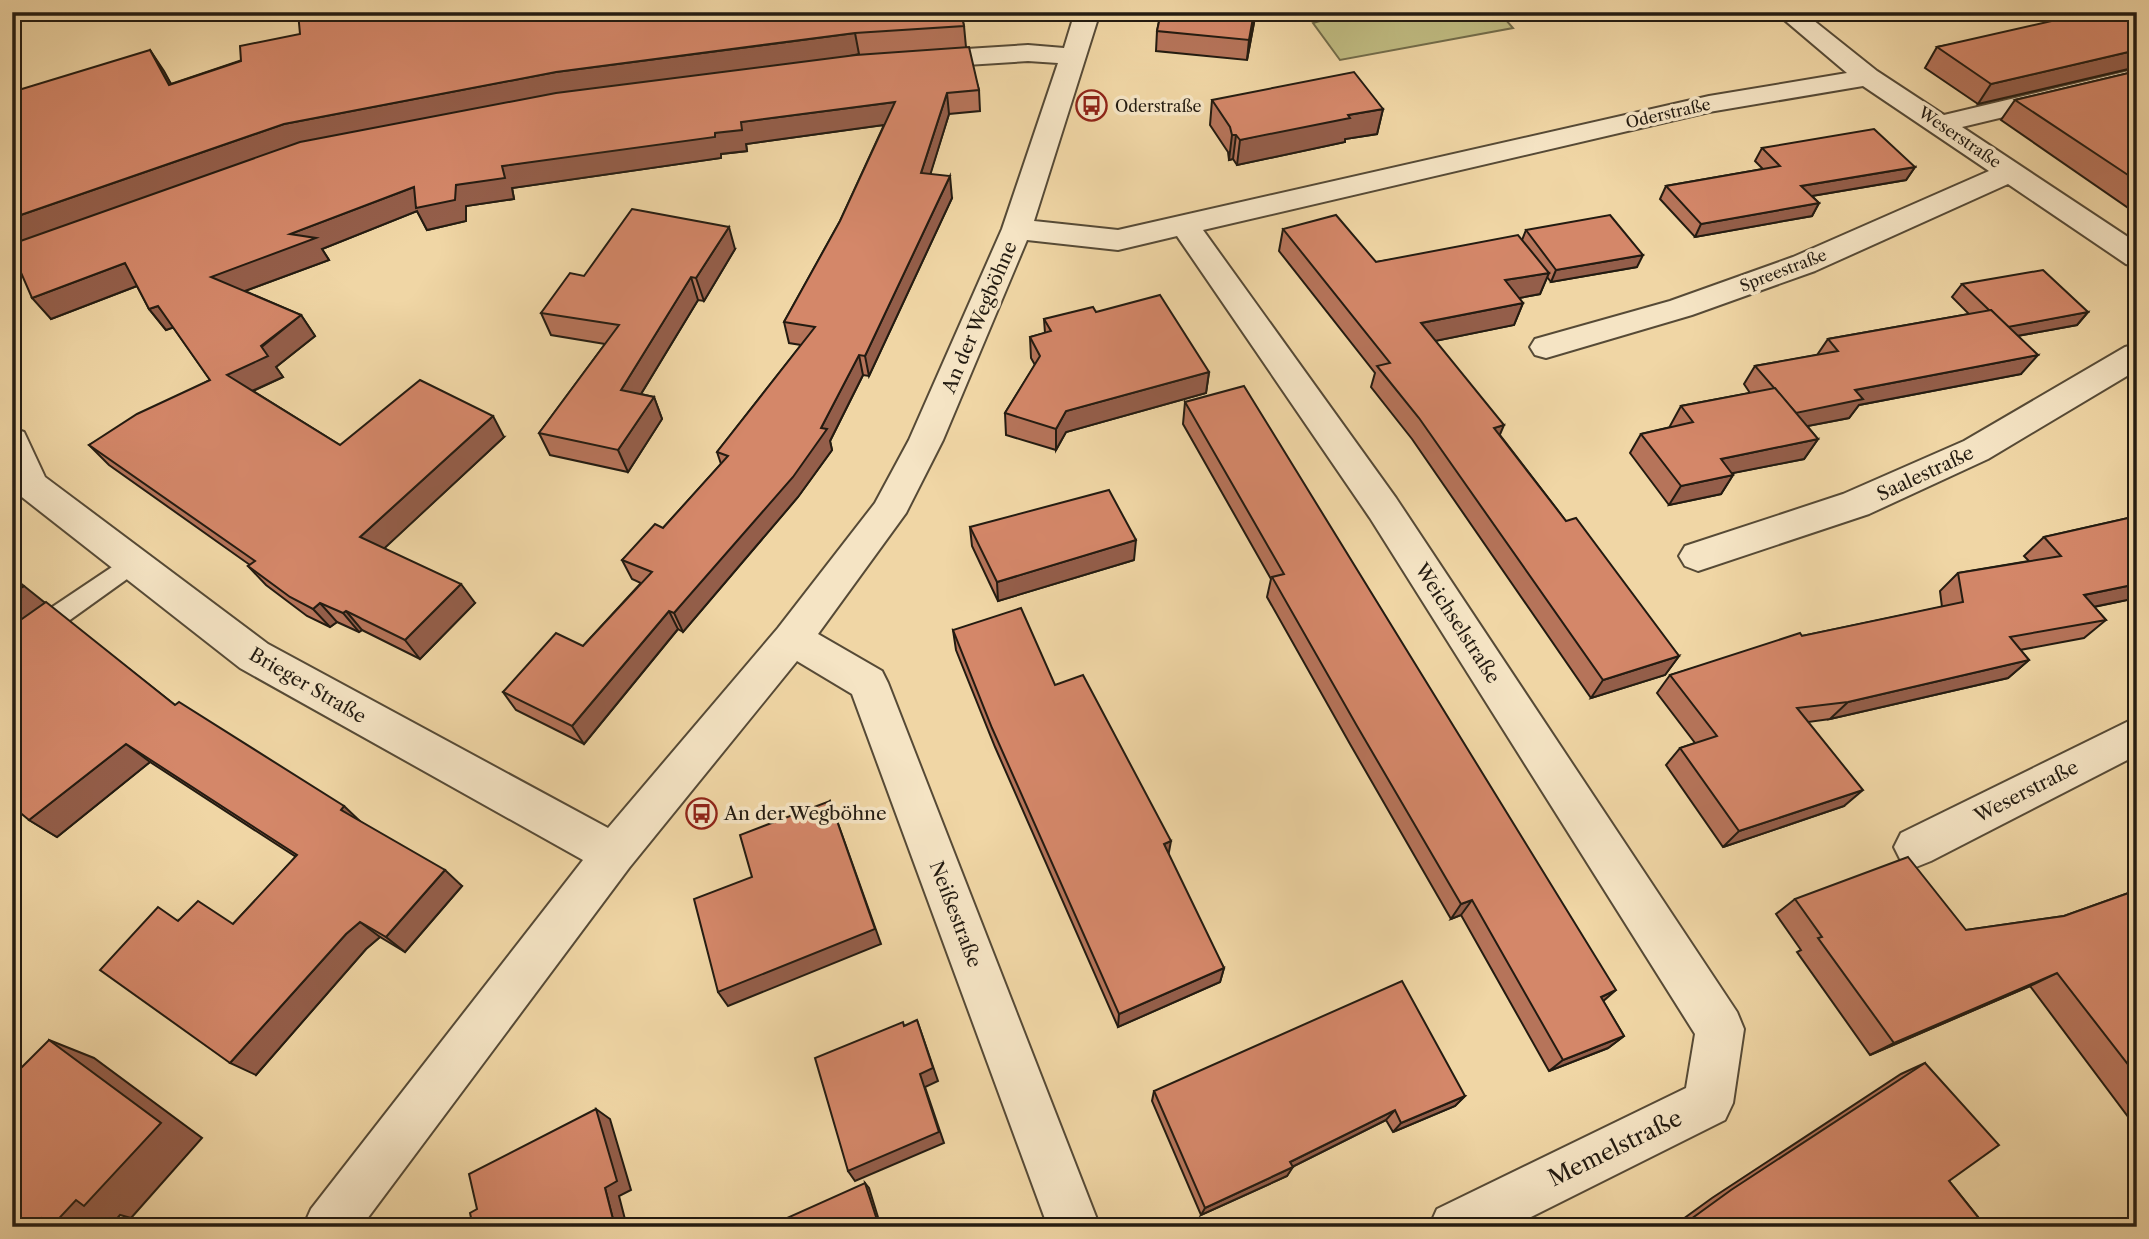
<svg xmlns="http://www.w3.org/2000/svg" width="2149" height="1239" font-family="'Libre Caslon Text',serif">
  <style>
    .green { fill: #c0bc82; stroke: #726c4a; stroke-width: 2 }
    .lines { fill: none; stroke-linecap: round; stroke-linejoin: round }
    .service-casing { stroke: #564a36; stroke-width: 4 }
    .minor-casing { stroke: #564a36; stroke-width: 4 }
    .service { fill: #f5e4c4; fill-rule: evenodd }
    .minor { fill: #f5e4c4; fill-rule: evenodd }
    .wall { fill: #b6745a; stroke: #231b11; stroke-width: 2 }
    .shaded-wall { fill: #945e4a; stroke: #231b11; stroke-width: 2 }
    .building { fill: #d48769; stroke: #231b11; stroke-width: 2 }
    .labels { text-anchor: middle; stroke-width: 7; stroke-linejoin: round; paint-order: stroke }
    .far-poi-label { font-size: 16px; fill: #231b11; stroke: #f5e4c4; text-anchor: start }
    .far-street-label { font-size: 16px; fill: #231b11; stroke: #f5e4c4 }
    .street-label { font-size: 19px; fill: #231b11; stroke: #f5e4c4 }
    .poi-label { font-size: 19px; fill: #231b11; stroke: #f5e4c4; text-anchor: start }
    .near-street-label { font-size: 23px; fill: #231b11; stroke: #f5e4c4 }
  </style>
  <rect width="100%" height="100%" fill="#f0d6a5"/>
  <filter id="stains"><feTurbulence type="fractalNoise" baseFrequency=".00286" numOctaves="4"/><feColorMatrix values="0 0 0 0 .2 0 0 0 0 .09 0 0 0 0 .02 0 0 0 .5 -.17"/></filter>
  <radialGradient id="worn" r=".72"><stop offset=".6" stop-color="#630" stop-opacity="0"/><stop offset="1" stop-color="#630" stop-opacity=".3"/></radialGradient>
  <path class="green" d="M1351,12h148l14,16 -173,32 -27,-37z"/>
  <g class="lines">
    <defs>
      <path id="service" d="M133,553l8,2 4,7 -4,7 -120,86 -9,3v-24z"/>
      <g id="minor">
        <path d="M1075,12h25l-66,209 84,9 591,-134 138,-23 -72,-61h28l74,59 67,44 193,-46v16l-175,42 175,116v24l-11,-3 -118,-80 -193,87 -123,44 -146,43 -11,-3 -5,-8 5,-8 135,-38 123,-44 196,-86 -126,-85 -154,26 -506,118 193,268 341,514 7,17 -11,74 -8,17 -214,107h-82l8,-18 249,-121 9,-54 -325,-516 -193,-282 -59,14 -91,-10 -84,200 -37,73 -88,121 64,37 6,12 212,544h-52l-196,-533 -55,-33 -168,207 -268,359h-58l8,-18 272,-349 -343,-192 -222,-174 -6,-11v-55l12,4 21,45 223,167 340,184 170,-200 97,-125 34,-63 93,-211 56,-166 -30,-2 -109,7 -9,-3 -4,-5 4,-5 9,-3 109,-7 36,3z"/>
        <path d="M2137,344v26l-149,89 -119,55 -171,57 -13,-5 -6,-10 6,-10 158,-52 121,-53 161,-94z"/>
        <path d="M2137,717v38l-206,106 -15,6 -15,-6 -7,-14 7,-14z"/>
      </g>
    </defs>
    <use href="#service" class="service-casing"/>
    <use href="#minor" class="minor-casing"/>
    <use href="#service" class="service"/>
    <use href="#minor" class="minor"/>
  </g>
  <g class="wall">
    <path d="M385,12h577l-1,2 3,12 2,21 13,43 1,21 -31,3 -19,60 22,24 -83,178 -6,-1 -33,66 2,9 -34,47 -115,135 -5,-3 -94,115 -68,-34 -13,-18 80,-46 58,-63 -9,-4 -10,-19 41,-32 58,-64 -4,-12 84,-107 -12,-2 -5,-21 56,-101 44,-96 -138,19 1,7 -26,3v4l-209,30 2,11 -48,7v15l-39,9 -10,-19 -95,38 7,11 -84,31 56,24 14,21 -39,31 7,10 -30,14 87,54 164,-8 -120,111 91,55 -55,56 -58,-29 -3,2 -22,-10 -7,5 -23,-11 -41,-31 -18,-19 2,-1 -141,-100 -20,-20 121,-65 -37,-53 -7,3 -17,-21 -12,-23 -86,33 -34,-77 133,-192 21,34z"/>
    <path d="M1161,12h95l-9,48 -91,-9 1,-20z"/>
    <path d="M2137,12v55l-159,37 -53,-36 12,-21z"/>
    <path d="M2137,71v143l-136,-94 14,-20z"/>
    <path d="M1212,100l171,9 -6,25 -32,5v3l-108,23 -4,-6 -4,1 -1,-8 -18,-27z"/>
    <path d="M1762,148l153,19 -9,13 -94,16 7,7 -7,13 -117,21 -35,-38 6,-13 97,-17 -8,-8z"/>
    <path d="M1283,229l93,33 146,-22 4,-10 111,37 -86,15 -4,-5 -7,17 -21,4 4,5 -9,22 -79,16 65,94 66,86 113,135 -14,19 -74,23 -179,-259 -41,-52 4,-14 -96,-122z"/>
    <path d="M735,249l-31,52 -6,-1 -57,94 13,3 8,22 -34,53 -78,-17 -11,-22 66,-89 -54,-9 -10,-22 43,-37z"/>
    <path d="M1962,284l126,28 -11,13 -60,11 4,38 -162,31 -10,13 -42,8 11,13 -14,20 -72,14 1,2 -12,19 -52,11 -39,-52 11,-19 30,-7 -1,-1 11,-20 69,-13 -6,-9 11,-18 62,-11 11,-16 141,-25 -17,-17z"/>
    <path d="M1096,312l113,60 -3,21 -140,39 -10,18 -50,-15 -1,-22 30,-48 -4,-7 -1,-21 15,-4 -1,-14z"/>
    <path d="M1185,402l418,599 21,35 -16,12 -59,23 -88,-156 -10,4 -101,-175 -83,-147 4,-18 -88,-155z"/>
    <path d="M2137,516v82l-43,9 12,13 -22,18 -64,12 9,10 -21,18 -178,41 -22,3 36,84 -121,41 -57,-82 14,-17 15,-5 -38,-50 13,-18 132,-39 140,-29 -2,-16 18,-18 71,-12 -5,-5 20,-19z"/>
    <path d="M970,527l164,33 -136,41 -26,-55z"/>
    <path d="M45,603l130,102 287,181 -57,66 -25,-15 -14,12 -110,126 -77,-155 54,4 63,-67 -146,-95 -93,75 -28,-17z"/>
    <path d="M953,630l102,55 169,283 -4,14 -102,45 -123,-280 -39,-97z"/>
    <path d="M2137,890v230l-5,2 -102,-136 -160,69 -73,-103 4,-2 -25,-36 19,-15 171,31 98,-14z"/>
    <path d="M1925,1063l24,118 37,46h-314l40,-29 189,-124z"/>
    <path d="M1154,1091l311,5 -10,10 -62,26 -7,-12 -94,47 -5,9 -86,39 -49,-114z"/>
  </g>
  <g class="shaded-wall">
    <path d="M1254,12h2l-9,48 2,-20z"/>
    <path d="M855,33l4,21 -841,189 -6,-6v-19l272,-94 272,-52z"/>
    <path d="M150,50l14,21 19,35 -14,-21z"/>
    <path d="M2137,50v17l-159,37 13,-20z"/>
    <path d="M947,93l2,21 -25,81 -3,-22z"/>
    <path d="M895,102l3,21 -152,21 1,7 -26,3v4l-209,30 2,11 -48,7v15l-39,9 -10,-19 -95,38 7,11 -103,38 -15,-21 79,-43 124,-47 42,-2 46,-19 213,-33 26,-11z"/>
    <path d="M1383,109l-6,25 -32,5v3l-108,23 3,-25 108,-25z"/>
    <path d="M1232,135h4l-3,24 -4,1z"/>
    <path d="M1915,167l-9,13 -112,19 7,-13z"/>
    <path d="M950,176l2,22 -83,178 -4,-20z"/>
    <path d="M1819,203l-7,13 -117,21 6,-13z"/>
    <path d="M729,227l6,22 -31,52 -8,-23z"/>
    <path d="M1643,255l-6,12 -86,15 5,-12z"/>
    <path d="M125,263l17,21 -91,35 -19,-21z"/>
    <path d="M1549,273l-9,21 -42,8 7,-22z"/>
    <path d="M691,277l7,23 -68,112 -9,-22z"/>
    <path d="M1523,303l-9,22 -99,20 6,-22z"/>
    <path d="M158,306l17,21 -9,3 -17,-21z"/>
    <path d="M2088,312l-11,13 -82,15 10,-13z"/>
    <path d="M301,315l14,21 -39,31 7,10 -40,18 -16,-20z"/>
    <path d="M859,355l4,20 -33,66 2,9 -34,47 -115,135 -9,-19 147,-185z"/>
    <path d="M2038,355l-17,19 -162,31 -10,13 -67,13 13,-18 60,-23z"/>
    <path d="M1209,372l-3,21 -140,39 -10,18v-21l10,-18z"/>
    <path d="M654,397l8,22 -34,53 -10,-22z"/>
    <path d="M493,416l11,21 -129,120 -15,-20z"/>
    <path d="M1504,425l-9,21 -1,-18z"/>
    <path d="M1818,439l-14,20 -96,19 13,-19z"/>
    <path d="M1733,475l-12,19 -52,11 12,-19z"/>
    <path d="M1136,540l-2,20 -136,41 -1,-19z"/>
    <path d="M461,584l14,19 -55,56 -15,-19z"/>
    <path d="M2137,584v14l-74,15 21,-18z"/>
    <path d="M24,586l25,20 -37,25v-38z"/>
    <path d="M320,603l17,19 -7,5 -17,-18z"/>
    <path d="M346,611l16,19 -3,2 -16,-19z"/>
    <path d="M669,611l9,18 -94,115 -12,-18z"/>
    <path d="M1679,656l-14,19 -74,23 12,-18z"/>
    <path d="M2029,660l-21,18 -178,41 18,-17z"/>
    <path d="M126,744l24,18 -93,75 -28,-17z"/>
    <path d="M1863,790l-19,16 -121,41 16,-16z"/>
    <path d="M830,801l51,143 -153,62 -10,-14z"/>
    <path d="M344,806l19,18 -22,-14z"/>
    <path d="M1171,841l-3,16 -4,-13z"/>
    <path d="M445,870l17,16 -57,66 -19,-15z"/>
    <path d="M1472,900l-11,15 -10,4 10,-15z"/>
    <path d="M360,922l20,15 -14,12 -110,126 -26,-12 116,-129z"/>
    <path d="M1224,968l-4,14 -102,45 1,-13z"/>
    <path d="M2057,973l-27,13 -160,69 24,-12z"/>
    <path d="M1616,990l-15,13v-6z"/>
    <path d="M917,1020l21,61 -13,6 19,56 -89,38 -7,-10 72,-97z"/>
    <path d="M1624,1036l-16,12 -59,23 14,-11z"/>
    <path d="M49,1040l45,18 108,80 -71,80 -11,-3 -10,12h-76l8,-9z"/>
    <path d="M1465,1096l-10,10 -62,26 8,-9z"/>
    <path d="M596,1109l14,10 21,71 -12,6 8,31h-12l-10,-39z"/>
    <path d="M1395,1110l-9,10 -102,51 6,-9z"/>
    <path d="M1293,1167l-6,9 -86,39 4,-7z"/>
    <path d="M865,1183l4,5 12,39h-11z"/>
  </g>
  <g class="building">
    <path d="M298,12h77l1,2 9,-2h576l3,14 -109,7 -299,39 -272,52 -272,94v-126l138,-42 19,35 72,-24 -1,-15 60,-12z"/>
    <path d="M1161,12h93l-5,28 -92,-9z"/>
    <path d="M2091,12h46v38l-146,34 -54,-37z"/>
    <path d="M969,47l10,43 -32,3 -26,80 29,3 -85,180 -6,-1 -38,73 6,1 -34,48 -119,136 -5,-2 -97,115 -69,-34 53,-59 27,13 69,-74 -30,-12 33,-36 8,4 65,-72 -11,-4 98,-125 -31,-5 56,-101 55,-119 -154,20 1,8 -27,3v4l-213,29 3,12 -49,7 -1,15 -39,8 -2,-21 -124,47 26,4 -105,39 90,38 -40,31 7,10 -41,19 113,70 80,-65 73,36 -133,121 101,47 -56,56 -59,-29 -3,2 -23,-10 -7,6 -23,-12 -42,-31 7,-5 -166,-116 48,-31 73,-34 -52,-74 -9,3 -24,-46 -93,35 -20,-46v-8l288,-102 256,-49 300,-38z"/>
    <path d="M2137,71v110l-122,-81z"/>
    <path d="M1354,72l29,37 -35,6 2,3 -110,22 -4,-5h-4l-2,-8 -18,-27z"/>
    <path d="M1874,129l41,38 -114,19 18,17 -118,21 -35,-38 114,-20 -18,-18z"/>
    <path d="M632,209l97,18 -33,51 -5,-1 -70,113 33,7 -36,53 -79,-17 80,-108 -78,-12 29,-40 14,3z"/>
    <path d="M1336,215l40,47 142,-27 31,38 -44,7 18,23 -102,20 83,102 -10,3 72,93 10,-3 103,138 -76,24 -184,-262 -42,-52 13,-3 -107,-134z"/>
    <path d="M1610,215l33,40 -87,15 -30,-40z"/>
    <path d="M2043,270l45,42 -80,15 -17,-17h-2l-27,-26z"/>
    <path d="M1160,295l49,77 -143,39 -10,18 -51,-16 35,-57 -10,-19 21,-6 -7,-12 49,-12 3,5z"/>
    <path d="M1991,310l47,45 -183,35 8,9 -67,14 -41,-47 83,-15 -10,-12z"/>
    <path d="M1244,386l372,604 -15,7 23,39 -61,24 -91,-160 -11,4 -104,-178 -85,-149 12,-3 -99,-172z"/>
    <path d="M1775,388l43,51 -97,20 12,16 -52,11 -40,-52 52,-12 -12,-16z"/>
    <path d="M1109,490l27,50 -139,42 -27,-55z"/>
    <path d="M2137,516v68l-53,11 22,25 -96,17 19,23 -181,42 -51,6 66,82 -124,41 -59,-83 37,-12 -47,-61 130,-42 2,3 161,-34 -5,-29 103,-17 -17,-19z"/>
    <path d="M12,576l12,10 -12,7z"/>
    <path d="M46,602l129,103 4,-3 165,104 -3,4 104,60 -59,67 -26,-15 -14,12 -116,129 -130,-93 58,-63 20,14 20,-20 35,23 64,-69 -171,-111 -97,76 -17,-14v-180z"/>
    <path d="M1021,608l34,77 28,-10 88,166 -7,3 60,124 -105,46 -127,-286 -39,-98z"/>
    <path d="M830,801l45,128 -157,63 -24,-93 58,-22 -12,-42z"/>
    <path d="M1908,857l58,73 98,-14 73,-26v186l-80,-103 -163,70 -76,-105 4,-1 -27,-38z"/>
    <path d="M1402,981l63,115 -64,27 -6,-13 -105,52 3,5 -88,41 -51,-117z"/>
    <path d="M917,1020l16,48 -13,6 19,58 -91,39 -33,-113 88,-36 1,4z"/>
    <path d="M49,1040l112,83 -77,83 -8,-6 -24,26 -10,-8 -8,9h-22v-150z"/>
    <path d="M1925,1063l74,82 -50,36 37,46h-306l51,-37z"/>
    <path d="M596,1109l21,72 -12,7 10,39h-142l-3,-14 7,-4 -8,-35z"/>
    <path d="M865,1183l13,40 -8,4h-91l-1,-5z"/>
  </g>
  <defs>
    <symbol id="bus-ring" viewBox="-11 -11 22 22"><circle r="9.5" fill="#f5e4c4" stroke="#8f2418" stroke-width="1.5"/><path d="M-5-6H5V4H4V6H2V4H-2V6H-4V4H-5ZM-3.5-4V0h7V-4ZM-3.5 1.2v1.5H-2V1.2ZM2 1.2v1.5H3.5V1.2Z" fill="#8f2418"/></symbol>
  </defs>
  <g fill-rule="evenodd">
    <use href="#bus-ring" x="1074" y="88" width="35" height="35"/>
    <use href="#bus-ring" x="684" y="796" width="35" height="35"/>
  </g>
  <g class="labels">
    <g class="far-poi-label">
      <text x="1115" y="112">Oderstraße</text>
    </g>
    <g class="far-street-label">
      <text transform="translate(1668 113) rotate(-13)" y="6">Oderstraße</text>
      <text transform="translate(1960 137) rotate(34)" y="6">Weserstraße</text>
      <text transform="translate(1783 270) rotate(-21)" y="6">Spreestraße</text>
    </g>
    <g class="street-label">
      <text transform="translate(979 317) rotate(-67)" y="7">An der Wegböhne</text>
      <text transform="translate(1925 473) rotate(-25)" y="7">Saalestraße</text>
      <text transform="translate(1458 623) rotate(57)" y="7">Weichselstraße</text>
      <text transform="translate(308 685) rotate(30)" y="7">Brieger Straße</text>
      <text transform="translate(2026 791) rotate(-27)" y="7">Weserstraße</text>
      <text transform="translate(956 914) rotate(69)" y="7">Neißestraße</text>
    </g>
    <g class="poi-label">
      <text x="724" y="820">An der Wegböhne</text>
    </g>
    <g class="near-street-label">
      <text transform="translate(1615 1148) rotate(-26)" y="8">Memelstraße</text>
    </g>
  </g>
  <rect width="2149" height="1239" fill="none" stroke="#f0d6a5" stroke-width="42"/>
  <rect x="14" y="14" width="2121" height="1211" fill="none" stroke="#231b11" stroke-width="3.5"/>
  <rect x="21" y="21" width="2107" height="1197" fill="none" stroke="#231b11" stroke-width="2"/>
  <rect width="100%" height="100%" filter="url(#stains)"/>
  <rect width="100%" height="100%" fill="url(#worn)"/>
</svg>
